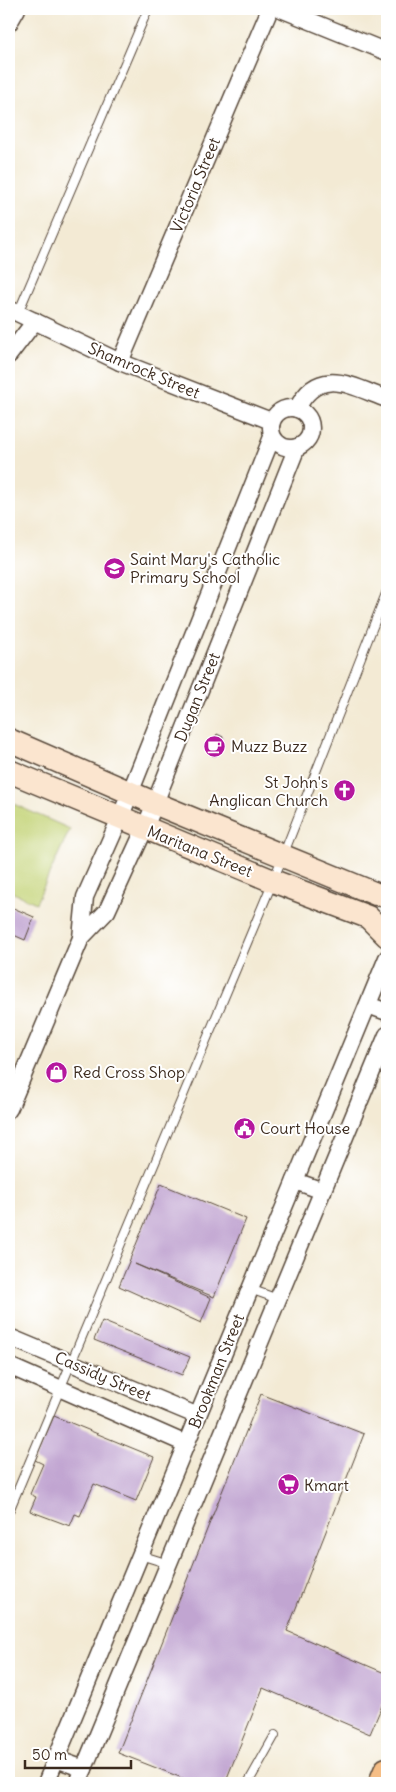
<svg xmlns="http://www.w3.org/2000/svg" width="396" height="1792" font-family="Delius,sans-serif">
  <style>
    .green { fill: #c3d376; stroke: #7f7e4a }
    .building { fill: #c1a5d1 }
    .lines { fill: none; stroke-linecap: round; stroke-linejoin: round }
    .service-casing { stroke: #574739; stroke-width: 10 }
    .minor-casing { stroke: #574739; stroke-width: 19 }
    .secondary-casing { stroke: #574739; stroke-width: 25 }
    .trunk-casing { stroke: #574739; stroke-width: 29 }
    .service { stroke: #fff; stroke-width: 8 }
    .minor { stroke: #fff; stroke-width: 16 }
    .secondary { stroke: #fbe5cf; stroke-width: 22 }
    .trunk { stroke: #f6be86; stroke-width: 26 }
    .labels { text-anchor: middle; stroke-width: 4; stroke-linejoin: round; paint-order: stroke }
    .street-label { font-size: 16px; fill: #3b2a1e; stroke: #fff }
    .poi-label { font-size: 16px; fill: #3b2a1e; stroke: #fff; text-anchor: start }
  </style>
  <rect width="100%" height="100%" fill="#fff"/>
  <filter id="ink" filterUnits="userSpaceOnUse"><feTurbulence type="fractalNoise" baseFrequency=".02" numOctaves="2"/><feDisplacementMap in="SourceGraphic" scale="10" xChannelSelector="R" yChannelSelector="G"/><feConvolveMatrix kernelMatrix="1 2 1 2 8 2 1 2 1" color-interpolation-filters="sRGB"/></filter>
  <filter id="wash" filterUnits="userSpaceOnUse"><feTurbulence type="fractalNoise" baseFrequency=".0096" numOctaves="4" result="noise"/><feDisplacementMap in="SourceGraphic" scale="20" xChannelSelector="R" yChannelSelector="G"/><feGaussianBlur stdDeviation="1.12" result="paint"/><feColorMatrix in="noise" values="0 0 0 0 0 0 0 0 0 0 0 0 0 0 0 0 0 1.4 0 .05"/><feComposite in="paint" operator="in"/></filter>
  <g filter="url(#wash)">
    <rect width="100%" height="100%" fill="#f3ead4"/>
    <path class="green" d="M9,802l61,27 -34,74 -27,-12z"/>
    <g id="blocks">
      <g class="building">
        <path d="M217,734l6,3 -8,19 -7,-3z"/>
        <path d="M11,907l23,10 -9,23 -16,-7v-20z"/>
        <path d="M161,1184l85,35 -32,78 -79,-33 76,34 -10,25 -82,-37z"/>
        <path d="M102,1321l88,36 -8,18 -88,-35z"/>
        <path d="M261,1394l103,40 -77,197 100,43v20l-17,40 -107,-46 -38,95h-30l-77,-30z"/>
        <path d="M54,1416l100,41 -18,44 -42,-17 -14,32 -5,-2 -5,12 -40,-15 6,-14 -6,-3 13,-30 -8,-4z"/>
      </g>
    </g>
  </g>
  <g filter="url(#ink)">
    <use href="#blocks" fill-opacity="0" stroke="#574739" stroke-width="1"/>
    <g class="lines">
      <defs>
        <g id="service">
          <path d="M18,313l130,-304"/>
          <path d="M250,1289l28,10"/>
          <path d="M9,1511l264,-630 114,-290"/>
          <path d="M140,1555l29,9"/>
          <path d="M248,1783l27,-48"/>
        </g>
        <g id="minor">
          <path d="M281,9l106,43"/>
          <path d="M9,23l8,-14"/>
          <path d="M9,309l111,53 151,59"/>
          <path d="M9,355l26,-34"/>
          <path d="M120,362l150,-353"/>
          <circle cx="291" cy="428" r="20"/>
          <path d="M297,409c21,-45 56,-22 90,-10"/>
          <path d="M81,938l26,-27 38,-83 152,-381"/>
          <path d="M368,1005l19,7"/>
          <path d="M9,1109l72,-171 4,-41 35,-79 152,-381"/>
          <path d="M295,1181l28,10"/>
          <path d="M9,1337l189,79"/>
          <path d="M9,1366l177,78"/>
          <path d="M56,1759l28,10"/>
          <path d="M46,1783l341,-825"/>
          <path d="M78,1783l309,-748"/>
        </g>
        <g id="secondary">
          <path d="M9,740l145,63 222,91 11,2"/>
          <path d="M9,771l264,110 95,36 19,19"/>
        </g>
        <path id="trunk" d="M382,1783l5,-12"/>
      </defs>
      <use href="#service" class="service-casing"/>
      <use href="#minor" class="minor-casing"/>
      <use href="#secondary" class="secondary-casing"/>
      <use href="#trunk" class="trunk-casing"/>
      <use href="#service" class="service"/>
      <use href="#minor" class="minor"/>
      <use href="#secondary" class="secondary"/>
      <use href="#trunk" class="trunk"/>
    </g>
  </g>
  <defs>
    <symbol id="school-disc" viewBox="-11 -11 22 22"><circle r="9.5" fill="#b5179e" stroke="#fff"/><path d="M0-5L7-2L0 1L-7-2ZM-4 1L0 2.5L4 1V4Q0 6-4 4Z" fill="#fff"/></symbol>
    <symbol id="cafe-disc" viewBox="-11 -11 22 22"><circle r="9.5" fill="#b5179e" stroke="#fff"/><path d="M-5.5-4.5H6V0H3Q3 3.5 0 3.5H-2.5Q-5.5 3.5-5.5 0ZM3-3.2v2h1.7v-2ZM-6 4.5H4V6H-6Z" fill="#fff"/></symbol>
    <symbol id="church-disc" viewBox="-11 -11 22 22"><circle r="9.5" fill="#b5179e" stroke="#fff"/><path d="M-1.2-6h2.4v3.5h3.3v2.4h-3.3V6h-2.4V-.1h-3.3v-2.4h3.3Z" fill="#fff"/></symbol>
    <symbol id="shop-disc" viewBox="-11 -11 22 22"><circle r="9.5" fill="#b5179e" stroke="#fff"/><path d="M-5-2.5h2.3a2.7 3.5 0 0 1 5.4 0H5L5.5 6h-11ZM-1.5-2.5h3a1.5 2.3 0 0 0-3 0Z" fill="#fff"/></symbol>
    <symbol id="civic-disc" viewBox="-11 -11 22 22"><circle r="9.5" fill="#b5179e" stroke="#fff"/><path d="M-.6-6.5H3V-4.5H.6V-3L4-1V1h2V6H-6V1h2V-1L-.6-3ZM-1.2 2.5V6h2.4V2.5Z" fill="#fff"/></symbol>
    <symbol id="supermarket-disc" viewBox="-11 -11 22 22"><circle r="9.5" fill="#b5179e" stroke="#fff"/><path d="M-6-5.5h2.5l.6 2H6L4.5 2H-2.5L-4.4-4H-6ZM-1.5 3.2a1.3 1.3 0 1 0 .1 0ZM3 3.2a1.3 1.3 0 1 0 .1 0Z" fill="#fff"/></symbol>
  </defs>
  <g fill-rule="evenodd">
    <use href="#school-disc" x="102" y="556" width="25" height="25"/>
    <use href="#cafe-disc" x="202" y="734" width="25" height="25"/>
    <use href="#church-disc" x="332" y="778" width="25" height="25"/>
    <use href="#shop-disc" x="44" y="1060" width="25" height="25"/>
    <use href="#civic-disc" x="232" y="1116" width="25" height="25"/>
    <use href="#supermarket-disc" x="276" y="1472" width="25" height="25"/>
  </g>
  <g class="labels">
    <g class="street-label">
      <text transform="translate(195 185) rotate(-67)" y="6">Victoria Street</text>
      <text transform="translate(144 370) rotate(23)" y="6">Shamrock Street</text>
      <text transform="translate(197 697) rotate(-68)" y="6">Dugan Street</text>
      <text transform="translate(200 851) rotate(22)" y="6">Maritana Street</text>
      <text transform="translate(216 1371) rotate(-68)" y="6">Brookman Street</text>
      <text transform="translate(103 1376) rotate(23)" y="6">Cassidy Street</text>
    </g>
    <g class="poi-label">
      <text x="130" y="565">Saint Mary's Catholic<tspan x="130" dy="18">Primary School</tspan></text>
      <text x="231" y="752">Muzz Buzz</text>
      <text x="328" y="788" text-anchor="end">St John's<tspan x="328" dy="18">Anglican Church</tspan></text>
      <text x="73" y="1078">Red Cross Shop</text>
      <text x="260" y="1134">Court House</text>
      <text x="304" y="1491">Kmart</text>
    </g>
  </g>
  <rect width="396" height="1792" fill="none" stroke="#fff" stroke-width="30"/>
  <path d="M25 1760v8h106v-8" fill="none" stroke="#3b2a1e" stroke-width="2.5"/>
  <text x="32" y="1760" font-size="15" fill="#3b2a1e" stroke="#ffffff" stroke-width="4" paint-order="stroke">50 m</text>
</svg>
